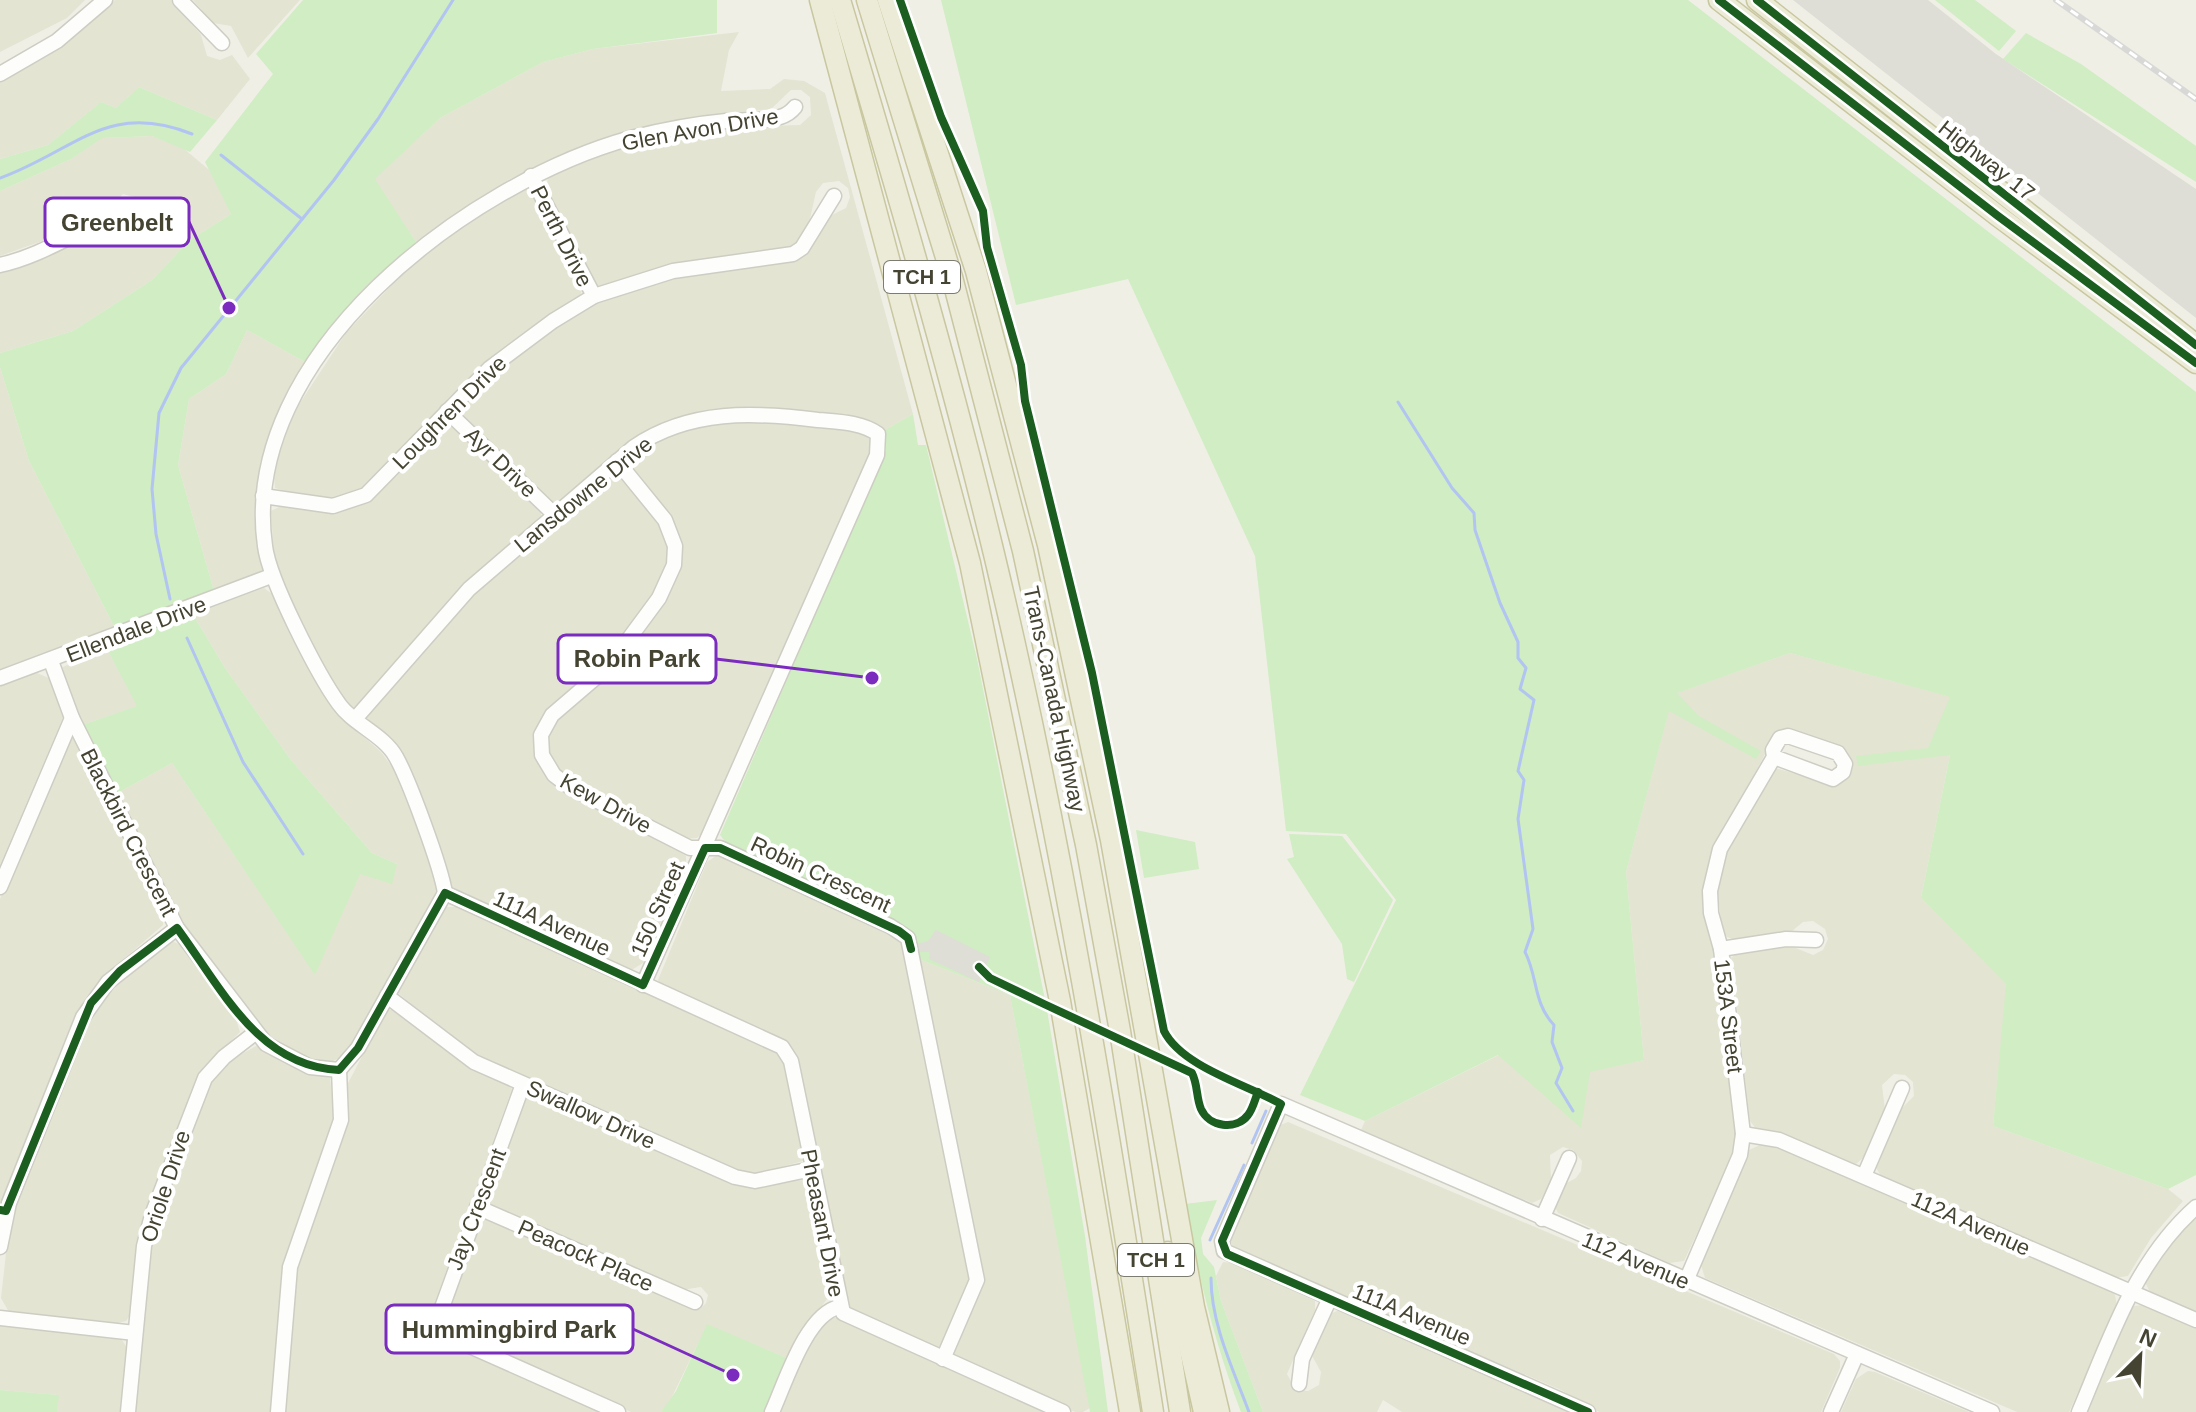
<svg xmlns="http://www.w3.org/2000/svg" width="2196" height="1412" font-family="Helvetica,sans-serif">
  <style>
    .residential { fill: #e4e4d3 }
    .green { fill: #d0edc3 }
    .parking { fill: #deded6 }
    .lines { fill: none; stroke-linecap: round; stroke-linejoin: round }
    .stream { stroke: #b2c4f1; stroke-width: 3 }
    .minor-casing { stroke: #cdcdc4; stroke-width: 17 }
    .highway-casing { stroke: #c9c79f; stroke-width: 23 }
    .minor { stroke: #fdfdfb; stroke-width: 14 }
    .highway { stroke: #ecebd7; stroke-width: 20 }
    .rail-casing { stroke: #d8d8d7; stroke-width: 6 }
    .rail { stroke: #fff; stroke-width: 3; stroke-dasharray: 9; stroke-linecap: butt }
    .cycleway-casing { stroke: #fff; stroke-width: 13 }
    .cycleway { stroke: #1b5e20; stroke-width: 8 }
    .labels { text-anchor: middle; stroke-width: 8; stroke-linejoin: round; paint-order: stroke }
    .shield { fill: #fff; stroke: #7d7c70; stroke-width: 2 }
    .shield-label { font-size: 20px; font-weight: bold; fill: #454432 }
    .street-label { font-size: 22px; fill: #454432; stroke: #fff }
    .leader { fill: none; stroke: #7b2cbf; stroke-width: 3 }
    .callout-dot { fill: #7b2cbf; stroke: #fff; stroke-width: 3 }
    .callout { fill: #fff; stroke: #7b2cbf; stroke-width: 3 }
    .callout-label { font-size: 24px; text-anchor: middle; font-weight: bold; fill: #454432 }
  </style>
  <rect width="100%" height="100%" fill="#efefe6"/>
  <g class="residential">
    <path d="M0,0h85l-18,18 -67,34z"/>
    <path d="M115,0h56l30,35 6,21 13,4 12,-5 18,24 -33,41 -78,-33 -23,21 -15,-6 -53,43 -48,14v-77l57,-33z"/>
    <path d="M193,0h107l-52,58 -17,-32 -18,-3z"/>
    <path d="M739,32l-10,18 -8,41 49,-2 14,-10 20,2 21,12 88,321 -28,16 -16,-10 -183,-3 -128,86h-6l-93,-89 -1,-7 30,-31 98,-71 87,-29 116,-14 37,-44 20,-10 4,-11 -2,-9 -9,-7 -16,2 -7,9 -7,31 -16,26 -196,39 -51,-98 2,-13 70,-28 43,-12 73,-10 66,-2 11,-10 -1,-18 -9,-7h-10l-20,19 -88,10 -89,23 -86,38 -92,62 -42,-63 66,-61 103,-56 50,-13z"/>
    <path d="M152,136l31,12 31,26 17,40 -41,26 -38,40 -79,51 -73,22v-84l113,-45 11,4 9,-1 10,-15 -5,-14 -15,-4 -18,17 -43,23 -62,22v-65l71,-32 30,-21z"/>
    <path d="M525,189l8,4 50,94 -3,9 -107,80 -110,113 -28,10 -30,-2 -30,-9 -2,-22 17,-48 56,-85 64,-67 63,-50z"/>
    <path d="M247,330l60,33 -29,49 -18,51 -5,46 8,61 -49,21 -36,-126 11,-66 37,-25z"/>
    <path d="M0,367l29,94 86,167 -115,43z"/>
    <path d="M741,418l104,10 20,6 6,7v10l-168,381 -6,6 -12,1 -122,-62 -15,-19 -1,-23 10,-17 39,-32 84,-131 -51,-89 2,-10 39,-24z"/>
    <path d="M447,422l94,87v7l-181,190 -9,2 -12,-12 -57,-113 -8,-26 -3,-46 12,-6 68,2z"/>
    <path d="M609,474h12l44,58 5,24 -7,26 -59,83 -70,70v6l5,20 147,95v8l-43,99 -13,8 -178,-84 -52,-130 -34,-40 95,-113z"/>
    <path d="M264,588l11,8 72,126 34,30 12,16 40,99 5,22 -79,147 -16,20 -12,6 -24,-2 -40,-22 -89,-119 -64,-124 58,-32 143,211 45,-101 37,-9 -25,-11 -81,-93 -66,-92 -33,-55z"/>
    <path d="M106,647l32,59 -56,19 -18,-45 -1,-13z"/>
    <path d="M1790,653l161,44 -1,58 -29,143 86,86 -14,142 175,63 15,12 -32,37 -23,38 -13,2 -234,-102 -6,-10 23,-54 16,-16 -1,-14 -8,-7 -11,-1 -12,11 3,25 -21,47 -8,7 -99,-34 -7,-9 -19,-163 7,-6 24,-6h29l22,9 10,-5 5,-11 -3,-10 -12,-8 -10,1 -12,10 -56,8 -8,-3 -5,-8 -5,-42 8,-36 50,-83 49,14 26,-20 -8,-13 -70,-8 -63,119 -4,32 2,24 19,95 10,131 -8,25 -44,94 -15,2 -111,-50 -4,-8 9,-20 13,-7 5,-7 1,-10 -9,-11 -10,-3 -13,8 1,26 -10,18 -9,4 -171,-73 4,-9 134,-66 91,16 54,-11 -18,-188 43,-162 7,-17z"/>
    <path d="M37,673l14,6 13,36 -64,150v-181z"/>
    <path d="M73,737l90,178v10l-59,51 -20,25 -84,206v-308l68,-160z"/>
    <path d="M717,855l185,84 69,339 -27,64 -7,6 -85,-36 -6,-7 -54,-258 -131,-61 -3,-6 49,-118z"/>
    <path d="M444,907h17l315,144 8,8 19,102 -51,14 -19,-5 -255,-113 -17,-11 -64,-54z"/>
    <path d="M172,941l11,5 51,67 6,19 -34,34 -15,26 -51,137 -10,86 -4,6 -12,3 -105,-12 -8,-14 9,-80 79,-199 18,-28z"/>
    <path d="M919,959l91,36 80,413 -7,4h-8l-121,-58 29,-72z"/>
    <path d="M387,1009l10,2 69,54 41,18 5,6 -81,224v17l10,10 163,72h-322l11,-132 54,-164v-31z"/>
    <path d="M256,1046l43,24 31,8 5,42 -52,163 -13,129h-135l16,-176 59,-156 19,-19z"/>
    <path d="M529,1095l208,89 70,-4 24,114 -30,39 -12,26 -82,-34 -39,80 -7,7h-30l-187,-84 -2,-12 42,-98 208,90 8,1 6,-6 2,-8 -7,-8 -20,3 -192,-85 35,-107z"/>
    <path d="M1288,1122l546,232 6,7v7l-19,44h-222l-38,-22 -326,-140 -6,-11 49,-113z"/>
    <path d="M1762,1144l33,10 315,136 5,5 2,11 -48,106h-52l-312,-134 -5,-16 47,-111z"/>
    <path d="M2196,1210v103l-45,-19 -8,-16z"/>
    <path d="M1223,1262l10,1 82,38v9l-28,64 9,16 12,1 11,-6 2,-13 -10,-18 17,-39 11,-5 239,102h-176l-19,-12 -6,12h-114l-42,-111 -5,-25z"/>
    <path d="M2143,1305l53,22v85h-113l45,-99 6,-7z"/>
    <path d="M833,1318h3l212,94h-269l27,-61 16,-26z"/>
    <path d="M0,1325l122,15 5,8 -5,64h-65l1,-17 -58,-5z"/>
    <path d="M1868,1371l7,1 94,40h-128l15,-33z"/>
  </g>
  <g class="green">
    <path d="M303,0h414v33l-124,16 -50,13 -103,56 -65,61 41,63 -51,48 -58,73 -60,-33 -21,44 -37,25 -11,66 36,126 -99,37 -86,-167 -29,-94v-14l73,-22 79,-51 38,-40 41,-26 -26,-52 68,-88 -17,-20z"/>
    <path d="M941,0h747l508,392v783l-28,14 -175,-63 13,-142 -85,-86 29,-143 -92,11 -2,-10 72,-8 22,-51 -160,-44 -113,40 22,23 62,35 -5,8 -87,-48 -43,161 18,188 -54,12 -9,56 -83,-73 -133,66 -65,-26 96,-195 -50,-66 -60,-3 -31,-275 -127,-277 -112,26z"/>
    <path d="M1935,0h40l41,31 -17,20z"/>
    <path d="M2026,33l55,31 115,82v36l-193,-123z"/>
    <path d="M139,87l78,33 -27,32 -38,-16 -50,2 -31,21 -71,32v-32l48,-14 53,-43 15,6z"/>
    <path d="M913,414l5,31h8l51,214 68,341 -40,-18 -11,2 53,26 38,226 23,176h-18l-80,-417 -91,-36 -5,-22 -9,-10 -177,-82 -8,-10 166,-385 -1,-20z"/>
    <path d="M192,613l33,55 66,92 81,93 25,11 -5,20 -32,-10 -45,101 -143,-212 -58,32 -32,-70 55,-19 -31,-59z"/>
    <path d="M1136,830l59,12 4,27 -55,9z"/>
    <path d="M1289,834l53,2 51,64 -39,82 -7,-3 -5,-35 -55,-85 7,-2z"/>
    <path d="M1217,1200l-16,38 2,16 11,13 7,34 42,111h-22c-26,-68 -43,-137 -56,-208z"/>
    <path d="M707,1324l82,35 -23,53h-105l15,-21z"/>
    <path d="M0,1390l59,5 -2,17h-57z"/>
  </g>
  <g class="parking">
    <path d="M1793,0h135l68,54 200,135v129z"/>
    <path d="M936,930l54,27 -11,25 -50,-23 1,-7h-12l-2,-8 12,-3z"/>
  </g>
  <g class="lines">
    <g class="stream">
      <path d="M221,155l81,64"/>
      <path d="M0,178c75,-27 107,-78 192,-44"/>
      <path d="M1398,402l54,86 22,25 1,17 25,73 18,39v16l8,10 -6,21 14,11 -16,71 6,9 -6,39 15,110 -8,23c13,25 8,51 29,73l-2,17 10,26 -6,15 17,28"/>
      <path d="M170,599l-14,-65 -4,-45 7,-76 22,-45 153,-188 44,-61 75,-119"/>
      <path d="M187,638l56,124 60,92"/>
      <path d="M1252,1143l14,-32"/>
      <path d="M1210,1240l34,-75"/>
      <path d="M1211,1278c0,46 22,91 38,134"/>
    </g>
    <defs>
      <g id="minor">
        <path d="M180,0l42,43"/>
        <path d="M0,74l57,-33 48,-41"/>
        <path d="M531,176l63,120"/>
        <path d="M0,265c46,-10 83,-39 127,-53"/>
        <path d="M447,411l107,103"/>
        <path d="M617,461l48,59 10,26 -1,19 -15,33 -51,69 -56,48 -11,20 1,20 12,20 16,12 120,61h30l170,78 18,12 69,342 -34,79"/>
        <path d="M263,496l70,10 33,-11 124,-127 63,-47 41,-25 79,-25 120,-17 9,-6 32,-52"/>
        <path d="M51,661l21,57 105,210 89,116 44,23 29,3"/>
        <path d="M0,678l271,-102"/>
        <path d="M355,719l114,-130 165,-142c56,-38 120,-35 184,-27 20,2 43,2 60,14l-1,21 -234,530"/>
        <path d="M0,887l72,-169"/>
        <path d="M445,893c-4,-26 -36,-113 -49,-136 -12,-22 -43,-33 -57,-53 -21,-29 -70,-124 -74,-158 -27,-190 203,-363 366,-408 31,-8 63,-14 95,-17 18,-1 38,0 54,-4 7,-2 11,-5 15,-10"/>
        <path d="M445,893l337,154 9,14 52,252 220,99"/>
        <path d="M1721,949l65,-10 30,1"/>
        <path d="M387,996l87,66 261,115 20,4 57,-12"/>
        <path d="M339,1070l19,-22 87,-155"/>
        <path d="M523,1084l-87,240 9,11 173,77"/>
        <path d="M1743,1134l36,6 417,180"/>
        <path d="M1864,1176l38,-88"/>
        <path d="M477,1207l218,95"/>
        <path d="M1542,1219l27,-61"/>
        <path d="M0,1247l9,-44 74,-186 25,-35 69,-54"/>
        <path d="M1686,1281l54,-126 3,-21 -22,-185 -10,-36 -1,-22 10,-42 54,-92 -1,-7 7,-12 8,-2 50,17 7,11 -2,8 -10,7 -59,-22"/>
        <path d="M0,1318l135,15"/>
        <path d="M1299,1384l3,-25 28,-61"/>
        <path d="M128,1412l16,-166 8,-31 53,-137 19,-21 31,-24"/>
        <path d="M278,1412l12,-145 51,-147 -2,-50"/>
        <path d="M772,1412c13,-28 34,-98 67,-105"/>
        <path d="M1588,1412l-364,-161 -2,-10 59,-137 711,308"/>
        <path d="M1831,1412l26,-58"/>
        <path d="M2079,1412c31,-73 56,-151 117,-205"/>
      </g>
      <g id="highway">
        <path d="M820,0l150,563 90,438 70,411"/>
        <path d="M840,0c55,184 109,367 154,554 68,283 114,571 159,858"/>
        <path d="M867,0l85,277 71,274 63,294 34,186 60,381"/>
        <path d="M888,0l88,271 72,274 63,295 83,467 25,105"/>
        <path d="M1719,0l279,216 198,147"/>
        <path d="M1757,0l439,345"/>
        <path d="M1168,1252l36,160"/>
      </g>
    </defs>
    <use href="#minor" class="minor-casing"/>
    <use href="#highway" class="highway-casing"/>
    <use href="#minor" class="minor"/>
    <use href="#highway" class="highway"/>
    <defs>
      <path id="rail" d="M2056,0l140,99"/>
    </defs>
    <use href="#rail" class="rail-casing"/>
    <use href="#rail" class="rail"/>
    <defs>
      <g id="cycleway">
        <path d="M900,0l41,117 42,94 4,36 34,118 4,36 67,272 72,358c18,36 84,54 117,73l-59,137 5,13 361,158"/>
        <path d="M1719,0l279,216 198,147"/>
        <path d="M1757,0l439,345"/>
        <path d="M979,967l11,11 54,26 148,69c6,12 4,24 9,36 8,18 35,22 47,6 5,-6 7,-16 10,-23"/>
        <path d="M0,1210l6,1 85,-208 29,-32 57,-43c43,58 81,139 162,142l19,-22 87,-155 198,92 62,-137h15l179,83 9,7 3,11"/>
      </g>
    </defs>
    <use href="#cycleway" class="cycleway-casing"/>
    <use href="#cycleway" class="cycleway"/>
  </g>
  <g class="labels">
    <g class="shield">
      <rect x="884" y="261" width="76" height="32" rx="6"/>
      <rect x="1118" y="1244" width="76" height="32" rx="6"/>
    </g>
    <g class="shield-label">
      <text x="922" y="284">TCH 1</text>
      <text x="1156" y="1267">TCH 1</text>
    </g>
    <g class="street-label">
      <text transform="translate(700 129) rotate(-10)" y="8">Glen Avon Drive</text>
      <text transform="translate(1987 160) rotate(38)" y="8">Highway 17</text>
      <text transform="translate(562 236) rotate(63)" y="8">Perth Drive</text>
      <text transform="translate(449 412) rotate(-45)" y="8">Loughren Drive</text>
      <text transform="translate(501 462) rotate(44)" y="8">Ayr Drive</text>
      <text transform="translate(583 494) rotate(-39)" y="8">Lansdowne Drive</text>
      <text transform="translate(136 629) rotate(-21)" y="8">Ellendale Drive</text>
      <text transform="translate(1055 699) rotate(78)" y="8">Trans-Canada Highway</text>
      <text transform="translate(606 803) rotate(29)" y="8">Kew Drive</text>
      <text transform="translate(129 832) rotate(63)" y="8">Blackbird Crescent</text>
      <text transform="translate(821 874) rotate(25)" y="8">Robin Crescent</text>
      <text transform="translate(657 909) rotate(-66)" y="8">150 Street</text>
      <text transform="translate(552 923) rotate(25)" y="8">111A Avenue</text>
      <text transform="translate(1729 1016) rotate(83)" y="8">153A Street</text>
      <text transform="translate(591 1114) rotate(24)" y="8">Swallow Drive</text>
      <text transform="translate(165 1186) rotate(-72)" y="8">Oriole Drive</text>
      <text transform="translate(476 1209) rotate(-69)" y="8">Jay Crescent</text>
      <text transform="translate(823 1223) rotate(79)" y="8">Pheasant Drive</text>
      <text transform="translate(1971 1223) rotate(24)" y="8">112A Avenue</text>
      <text transform="translate(586 1255) rotate(24)" y="8">Peacock Place</text>
      <text transform="translate(1636 1260) rotate(23)" y="8">112 Avenue</text>
      <text transform="translate(1412 1314) rotate(23)" y="8">111A Avenue</text>
    </g>
  </g>
  <path class="leader" d="M229 308L189 222M872 678L716 659M733 1375L633 1329"/>
  <g class="callout-dot">
    <circle cx="229" cy="308" r="8"/>
    <circle cx="872" cy="678" r="8"/>
    <circle cx="733" cy="1375" r="8"/>
  </g>
  <g class="callout">
    <rect x="45" y="198" width="144" height="48" rx="8"/>
    <rect x="558" y="635" width="158" height="48" rx="8"/>
    <rect x="386" y="1305" width="247" height="48" rx="8"/>
  </g>
  <g class="callout-label">
    <text x="117" y="231">Greenbelt</text>
    <text x="637" y="667">Robin Park</text>
    <text x="509" y="1338">Hummingbird Park</text>
  </g>
  <g transform="translate(2140 1356) rotate(24)" stroke="#ffffff" stroke-width="6" paint-order="stroke">
  <path d="M0-6L14 30L0 20L-14 30Z" fill="#454432"/>
  <text y="-12" font-size="22" font-weight="bold" text-anchor="middle" fill="#454432">N</text>
  </g>
</svg>
